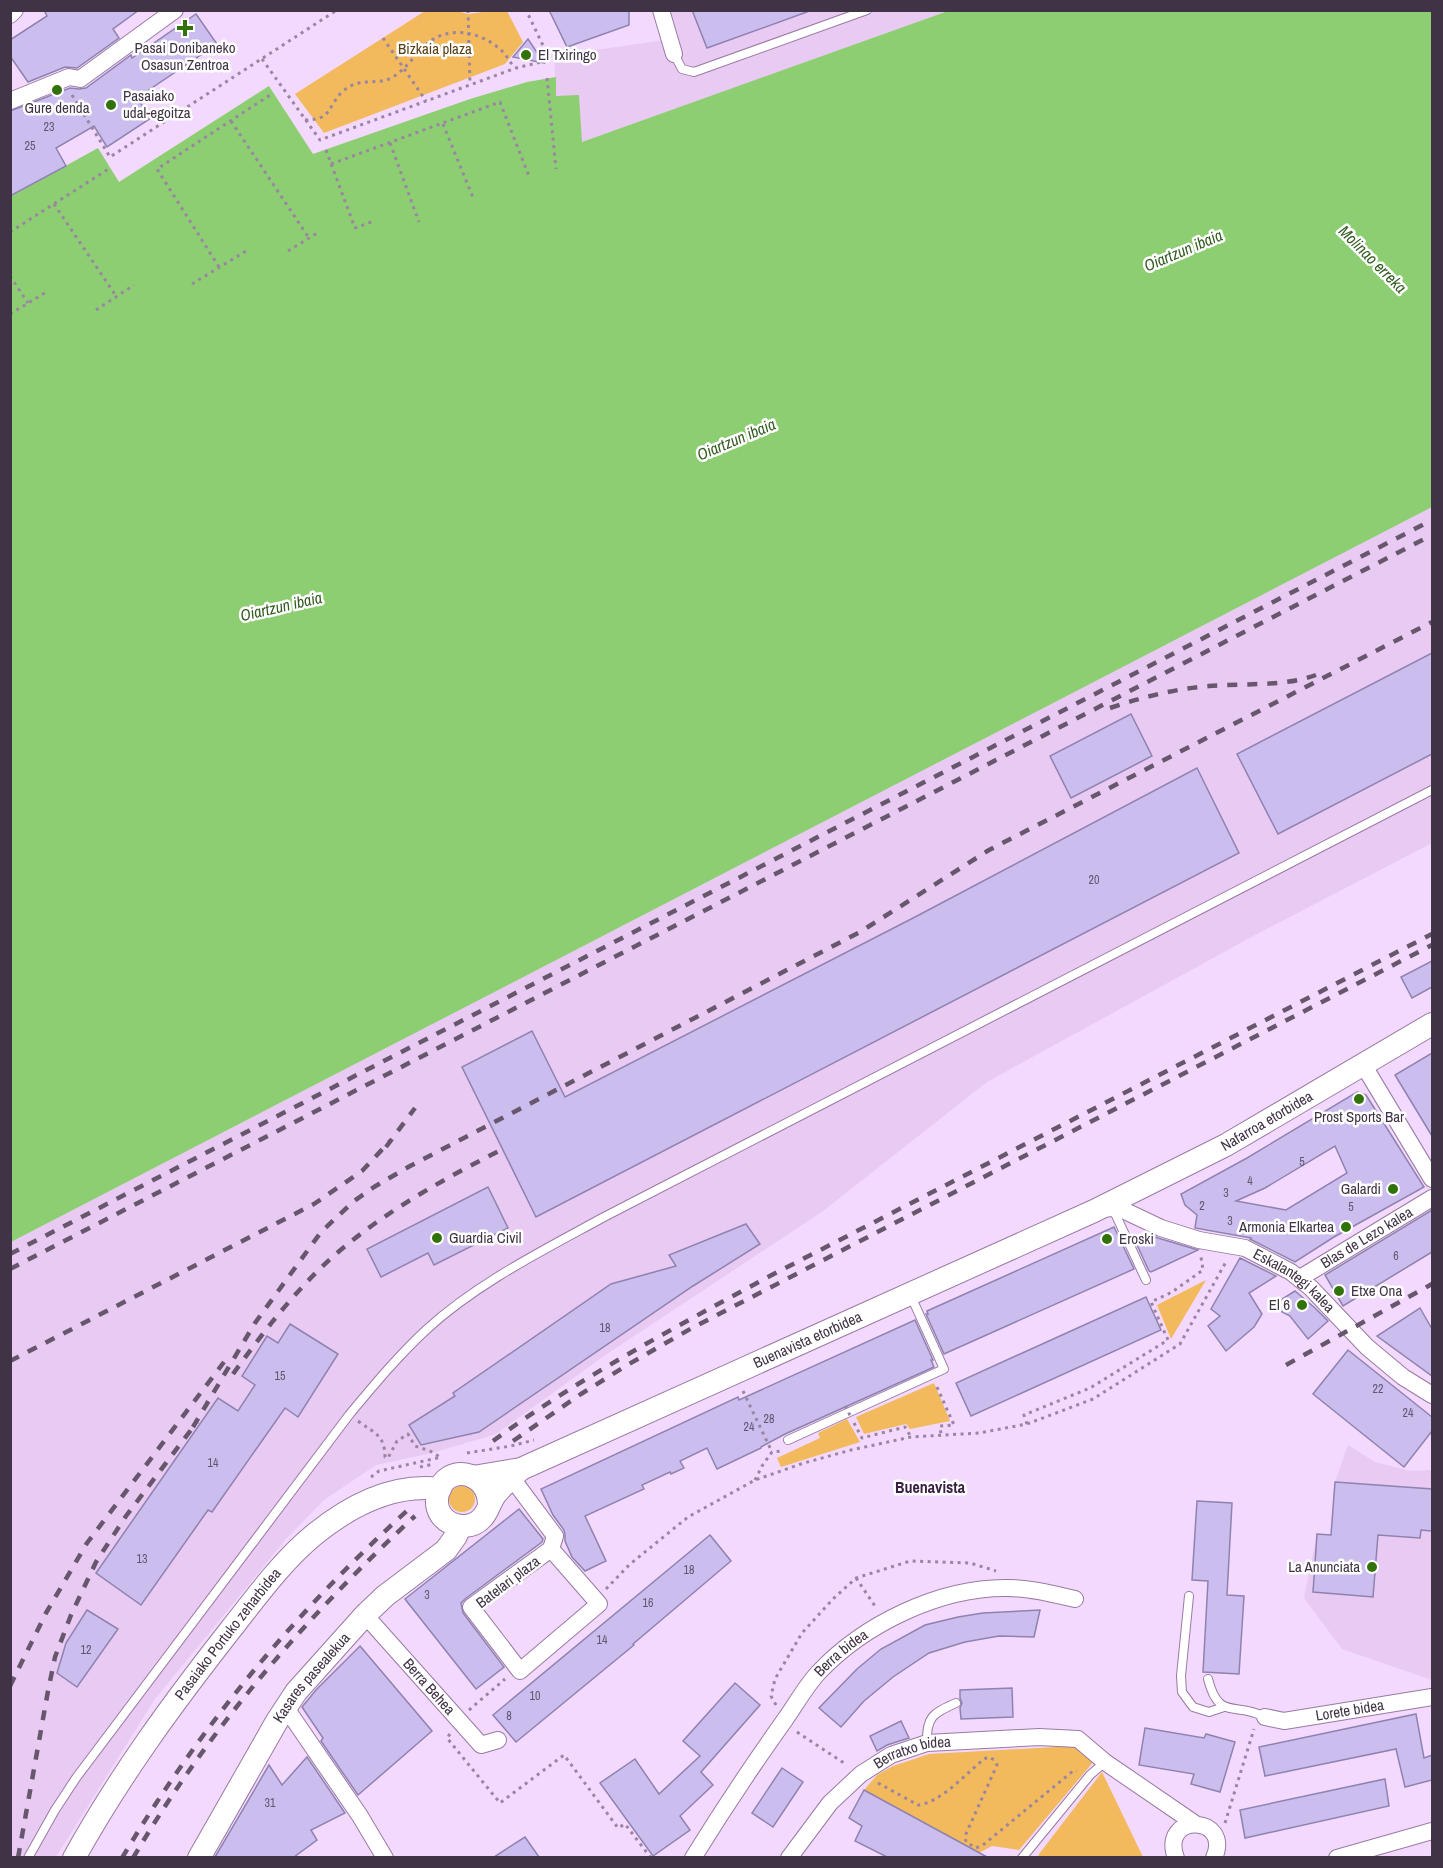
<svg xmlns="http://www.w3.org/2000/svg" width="1443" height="1868" font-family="'Archivo Narrow',sans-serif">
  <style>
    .built { fill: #e8caf2 }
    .green { fill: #f3b95d }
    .water { fill: #8dce73 }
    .building { fill: #cbbeef; stroke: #8f82b0; stroke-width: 1.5; fill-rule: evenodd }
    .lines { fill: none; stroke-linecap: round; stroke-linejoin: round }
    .lane-casing { stroke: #997aa3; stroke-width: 10 }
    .street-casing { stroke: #997aa3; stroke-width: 18 }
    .secondary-casing { stroke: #997aa3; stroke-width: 24 }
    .path { stroke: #9a86a1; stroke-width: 3; stroke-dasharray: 3 4.5; stroke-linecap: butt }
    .lane { stroke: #fff; stroke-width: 8 }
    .street { stroke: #fff; stroke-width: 16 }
    .secondary { stroke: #fff; stroke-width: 22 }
    .rail { stroke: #67576d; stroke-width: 4.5; stroke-dasharray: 10 10; stroke-linecap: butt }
    .path-bridge { stroke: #9a86a1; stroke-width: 3; stroke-dasharray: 3 4.5; stroke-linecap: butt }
    .poi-dot { fill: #32720b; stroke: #fff; stroke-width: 2 }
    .labels { text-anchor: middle; stroke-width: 5; stroke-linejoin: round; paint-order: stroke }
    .number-label { font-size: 12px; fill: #635670 }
    .poi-label { font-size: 15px; fill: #403345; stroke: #fff; text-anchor: start }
    .park-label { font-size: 15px; fill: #573e13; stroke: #fff }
    .street-label { font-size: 15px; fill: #403345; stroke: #fff }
    .water-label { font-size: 16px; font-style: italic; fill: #335c20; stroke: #fff }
    .neighbourhood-label { font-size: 16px; font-weight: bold; fill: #391f42; stroke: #fff }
  </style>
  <rect width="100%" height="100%" fill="#f3d9fd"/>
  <g class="built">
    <path d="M670,11h278l-366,131 -3,-46 -23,1 -2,-41 125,-18z"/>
    <path d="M1432,507v336l-177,92 -268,147 -164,129 -219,145 -108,78 -64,19 -56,12 -52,35 -38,39 -131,160 -99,158 -45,1v-616z"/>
    <path d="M1348,1445l27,17 36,9 21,-1v210l-90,-31 -38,-51 13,-64 14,1 4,-53z"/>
  </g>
  <g class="green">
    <path d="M425,11h32l11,3 22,-3h17l16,31 -18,22 -181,69 -29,-39z"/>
    <path d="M1206,1280l-35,59 -14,-34z"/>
    <path d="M934,1383l16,38 -40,8 -4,-5 -42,10 -8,-17z"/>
    <path d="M847,1419l13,23 -79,25 -4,-9 43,-20 -2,-5z"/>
    <circle cx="462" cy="1499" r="13"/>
    <path d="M1072,1746l23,14 -76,90 -27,-4 -13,7 -115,-63 13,-15 16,-9 36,-12z"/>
    <path d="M1102,1772l41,85h-105l1,-3z"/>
  </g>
  <path class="water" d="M948,11h484v496l-1421,735v-1046l87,-48 21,34 150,-96 44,68 157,-55 57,-17 29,-5v19l23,-1 3,47z"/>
  <g class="building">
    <path d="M44,10h95l-26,19 6,9 -42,30 -12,-1 -37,15 -18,-26v-16l37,-24z"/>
    <path d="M549,10h80v15l-62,22z"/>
    <path d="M692,10h115v2l-100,36z"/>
    <path d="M196,14l21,30 -80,54 14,20 -44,29 -13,-21 -38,22 10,18 -56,30v-85l60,-23 9,1 7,-1 45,-33 1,3z"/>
    <path d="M528,39l16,24 -31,-6z"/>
    <path d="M1432,653v101l-154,80 -41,-80z"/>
    <path d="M1131,714l21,42 -81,42 -21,-42z"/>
    <path d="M1197,768l42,85 -703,364 -74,-150 70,-36 33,66 352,-181z"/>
    <path d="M1432,961v26l-20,11 -11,-21z"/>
    <path d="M1432,1053v83l-37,-61z"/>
    <path d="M1357,1092l9,3 58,92 -90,50 -39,25 -45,-23 1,-1 -56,-10 2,-13 -12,-10 -4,-11 66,-36zM1335,1146l12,27 -61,37 -50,-9 29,-13z"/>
    <path d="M488,1187l20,41 -74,37 -6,-12 -47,24 -14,-28z"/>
    <path d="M1432,1210v42l-89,54 -18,-31z"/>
    <path d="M746,1224l14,20 -67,42 -214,146 -58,13 -12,-20 46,-29 -2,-3 158,-109 65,-18 -7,-11z"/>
    <path d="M1114,1227l20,42 -190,85 -18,-40h2l-1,-3z"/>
    <path d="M1155,1237l3,1 40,12 -47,22 -2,-1 -12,-26z"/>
    <path d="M1240,1258l36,18 -27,17 13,21 -8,13 -28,24 -18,-25 12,-10 -9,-7z"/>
    <path d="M1295,1291l20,17 13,13 -20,18 -18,-23 -19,-10z"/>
    <path d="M1146,1297l15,33 -190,86 -15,-33z"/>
    <path d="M1420,1308l12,21v47l-55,-40z"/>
    <path d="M915,1320l18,40h-2l3,7 -149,67 -24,13v1l-44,21 -10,-21 -27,13 4,7 -13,6 -1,-2 -28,13 2,4 -59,27 21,45 -21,10 -13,-14 -7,-16v-6l-1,-5 -11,-15 -12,-26 197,-92 1,3z"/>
    <path d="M290,1324l48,30 -40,63 -13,-9 -73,104 -4,-2 -67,95 -45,-32 122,-175 20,13 17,-26 -13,-9 25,-40 11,7z"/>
    <path d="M1348,1350l84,67v14l-28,36 -91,-73z"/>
    <path d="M1335,1482l97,7v42l-11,-1 -1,8 -42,-3 -5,62 -60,-5 4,-58 14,1z"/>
    <path d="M1197,1501l35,2 -5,92 17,1 -5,78 -36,-2 5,-91 -16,-1z"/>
    <path d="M519,1509l24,30 -1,3 -77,57 -4,4 2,10 41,54 -28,22 -71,-90z"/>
    <path d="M710,1535l21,26 -98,83 1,1 -118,97 -23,-27z"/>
    <path d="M87,1610l31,19 -41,58 -20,-14 9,-30z"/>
    <path d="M1040,1610l-6,27 -35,-1 -34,6 -36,11 -36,24 -29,24 -23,26 -22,-19 38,-39 24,-20 44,-24 33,-8 25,-4z"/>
    <path d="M360,1646l72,85 -74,64 -37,-54 2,-3 -21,-31 14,-17z"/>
    <path d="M735,1683l25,22 -59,67 12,13 -33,31 10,14 -37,26 -53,-73 35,-24 24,35 41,-38 -17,-15z"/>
    <path d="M1012,1688l1,29 -52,2 -1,-11 2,-5 -2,-5v-8z"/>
    <path d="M1416,1714l8,44 8,-3v25l-27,7 -9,-38 -131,27 -6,-29z"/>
    <path d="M901,1721l8,17 -22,7 -10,6 -7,-15z"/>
    <path d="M1145,1728l59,10 2,-4 29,8 -15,50 -29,-8 3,-10 -55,-9z"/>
    <path d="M307,1757l38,56 -34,17 6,10 -23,17h-79l54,-92 13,20z"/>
    <path d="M782,1768l21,14 -30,45 -21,-14z"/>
    <path d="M1385,1779l4,27 -144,32 -5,-28z"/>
    <path d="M864,1790l123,67h-100l-32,-16 7,-15 -13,-8z"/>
    <path d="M525,1837l14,20h-45z"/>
  </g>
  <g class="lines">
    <defs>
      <g id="lane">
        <path d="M674,54l8,15 12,3 173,-62"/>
        <path d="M1113,1209l33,71"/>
        <path d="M788,1440l156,-71 -34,-75"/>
        <path d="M1189,1596l-8,80 1,16 11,15 16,5 15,-5"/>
        <path d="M1208,1679c11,43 28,22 57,38"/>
        <path d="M927,1743c-1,-26 6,-30 29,-40"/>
        <path d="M28,1858l27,-48 21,-32 273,-363c25,-30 49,-59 77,-85 51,-47 118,-80 178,-113l828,-427"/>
        <path d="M1022,1858l68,-83 15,-13"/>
      </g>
      <g id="street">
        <path d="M661,10l13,44"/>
        <path d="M10,15l5,-5"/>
        <path d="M10,101l59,-24 11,2 95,-69"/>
        <path d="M1364,1066l68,113"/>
        <path id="s1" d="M1101,1209l12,-1 10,2 38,18 38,12 46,8 46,24 20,16 56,59 36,30 29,18"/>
        <path id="s2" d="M1300,1278l132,-80"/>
        <path d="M511,1477l44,59 -4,13"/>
        <path d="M551,1549l48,55 -79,67 -49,-64z"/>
        <path id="s3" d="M365,1615l116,130 17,-5"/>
        <path d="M286,1708l74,108 25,42"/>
        <path id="s4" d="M1265,1717l19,4 148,-24"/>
        <path id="s5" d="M693,1858c29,-47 59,-92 91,-137 11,-15 21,-34 34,-48 46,-49 122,-86 190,-85 22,0 45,6 67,11"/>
        <path id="s6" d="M789,1858l41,-55 31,-29 30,-19 36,-12 112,-6 39,2 27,23 89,61"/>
        <path d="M1176,1858c-17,-46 57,-43 38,0"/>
        <path d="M1337,1858l95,-27"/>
      </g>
      <g id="secondary">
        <path id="s7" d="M473,1477l48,-8 573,-258 132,-66 206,-121"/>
        <path d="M489,1504c-1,-34 -43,-41 -51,-11 -2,8 -1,16 3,22 10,13 30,15 41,3 6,-6 8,-16 13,-23 8,-10 17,-18 26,-26"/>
        <path id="s8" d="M74,1858c46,-83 99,-155 157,-229 26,-33 52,-69 84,-95 36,-29 78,-51 125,-45"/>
        <path id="s9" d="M199,1858l78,-137 19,-29 69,-77 20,-19 61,-46 10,-14 4,-10"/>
      </g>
    </defs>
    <use href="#lane" class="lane-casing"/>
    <use href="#street" class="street-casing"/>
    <use href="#secondary" class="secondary-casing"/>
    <g class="path">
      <path d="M468,10l2,75"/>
      <path d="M383,38l43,63"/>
      <path d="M262,59l58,81 196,-72 34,-8 -24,-50"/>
      <path d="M547,78l9,91"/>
      <path d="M72,95l38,62 227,-147"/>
      <path d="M305,120c28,0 22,-14 38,-29 18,-15 33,-5 48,-13 15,-8 24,-24 37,-35 23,-19 57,-10 76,10 4,5 6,10 11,14"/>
      <path d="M231,121l78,117"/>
      <path d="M443,124l31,76"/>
      <path d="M390,143l29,79"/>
      <path d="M326,150l29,78 19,-7"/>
      <path d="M331,164l169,-62 30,77"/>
      <path d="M54,204l62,92"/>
      <path d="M10,232l100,-64"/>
      <path d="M288,251l31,-19"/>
      <path d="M219,267l-62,-98 116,-76"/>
      <path d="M10,276l18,27"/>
      <path d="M192,284l54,-33"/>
      <path d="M96,310l38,-25"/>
      <path d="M10,314l38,-23"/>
      <path d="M937,1387l17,38 -14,1 1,9"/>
      <path d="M743,1391l29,61"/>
      <path d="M358,1421c16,12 27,14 27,36l3,1 9,-17 11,-7 7,12 15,5 10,6"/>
      <path d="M854,1423l8,15 43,-11 6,10"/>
      <path d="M1027,1424l-3,-9 66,-27 78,-48 -17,-38 21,-10 31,-22 -2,-13"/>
      <path d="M467,1453l44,-7 23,-6"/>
      <path d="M420,1467l14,-3"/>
      <path d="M371,1477l8,-6 63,-14"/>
      <path d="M755,1480l7,-14 10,-14 10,-1"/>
      <path d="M856,1578l21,31"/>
      <path d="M606,1589l23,-24 59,-48 67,-37 49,-17 47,-13 60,-13 68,-4 48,-9 66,-25 87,-55 47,-84"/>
      <path d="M776,1705l-5,-9 4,-17 27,-46 31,-34 23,-21 54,-17 60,2 26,8"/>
      <path d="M469,1710l36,-31"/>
      <path d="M797,1732l50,33"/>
      <path d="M450,1734l-3,4 53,65 64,-48 54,73 7,-4 26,34"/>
      <path d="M878,1783l40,22c22,-2 49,-32 66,-46l5,-2 5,3 3,5 -32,71 1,6 10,6 7,-3 90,-74h4"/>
      <path d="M1225,1823l29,-94"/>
    </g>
    <use href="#lane" class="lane"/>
    <use href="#street" class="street"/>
    <use href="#secondary" class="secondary"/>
    <g class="rail">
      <path d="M1110,708c33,-11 64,-19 99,-22 35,-3 74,1 107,-11"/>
      <path d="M386,1147l29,-39"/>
      <path d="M10,1254l1422,-734"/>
      <path d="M10,1269l1422,-734"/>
      <path d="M10,1361l304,-157 48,-33 28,-30"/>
      <path d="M1286,1365l146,-81"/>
      <path d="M233,1374c31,-43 64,-86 104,-121 49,-42 105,-73 162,-102"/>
      <path d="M193,1427l62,-104 66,-91 33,-31 20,-14 36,-21 450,-234 129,-82 443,-228"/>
      <path d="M493,1441c86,-63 181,-113 275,-164l664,-343"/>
      <path d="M513,1441l68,-47 48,-30 63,-36 740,-383"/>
      <path d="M10,1686l36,-73 41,-70 137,-181"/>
      <path d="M18,1858l30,-167 7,-34 16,-42 25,-53 30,-46 71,-94"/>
      <path d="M122,1858c79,-133 173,-246 287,-349"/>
      <path d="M133,1858c77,-131 171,-239 282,-342"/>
    </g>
    <path class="path-bridge" d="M845,1406l7,13"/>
  </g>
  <g class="poi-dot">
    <path d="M182 19h6v6h6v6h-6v6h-6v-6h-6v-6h6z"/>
    <circle cx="526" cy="55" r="6"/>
    <circle cx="57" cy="90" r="6"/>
    <circle cx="111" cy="105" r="6"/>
    <circle cx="1359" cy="1099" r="6"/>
    <circle cx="1393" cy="1189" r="6"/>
    <circle cx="1346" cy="1227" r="6"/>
    <circle cx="437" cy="1238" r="6"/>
    <circle cx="1107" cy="1239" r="6"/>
    <circle cx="1339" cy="1291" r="6"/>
    <circle cx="1302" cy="1305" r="6"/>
    <circle cx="1372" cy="1567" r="6"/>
  </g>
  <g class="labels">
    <g class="number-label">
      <text x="49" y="131">23</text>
      <text x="30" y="150">25</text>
      <text x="1094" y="884">20</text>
      <text x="1302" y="1166">5</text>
      <text x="1250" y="1185">4</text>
      <text x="1226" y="1197">3</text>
      <text x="1202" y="1210">2</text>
      <text x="1351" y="1211">5</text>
      <text x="1230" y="1225">3</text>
      <text x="1396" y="1260">6</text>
      <text x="605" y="1332">18</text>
      <text x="280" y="1380">15</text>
      <text x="1378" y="1393">22</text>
      <text x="1408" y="1417">24</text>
      <text x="769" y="1423">28</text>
      <text x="749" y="1431">24</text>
      <text x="213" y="1467">14</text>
      <text x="142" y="1563">13</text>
      <text x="689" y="1574">18</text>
      <text x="427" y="1599">3</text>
      <text x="648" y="1607">16</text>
      <text x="602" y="1644">14</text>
      <text x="86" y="1654">12</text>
      <text x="535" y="1700">10</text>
      <text x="509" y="1720">8</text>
      <text x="270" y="1807">31</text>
    </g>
    <g class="poi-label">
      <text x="185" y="53" text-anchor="middle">Pasai Donibaneko<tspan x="185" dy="17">Osasun Zentroa</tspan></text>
      <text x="538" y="60">El Txiringo</text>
      <text x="123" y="101">Pasaiako<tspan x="123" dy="17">udal-egoitza</tspan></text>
      <text x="57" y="113" text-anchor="middle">Gure denda</text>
      <text x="1359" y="1122" text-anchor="middle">Prost Sports Bar</text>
      <text x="1381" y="1194" text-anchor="end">Galardi</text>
      <text x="1334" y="1232" text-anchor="end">Armonia Elkartea</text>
      <text x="449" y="1243">Guardia Civil</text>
      <text x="1119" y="1244">Eroski</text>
      <text x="1351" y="1296">Etxe Ona</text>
      <text x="1290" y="1310" text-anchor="end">El 6</text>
      <text x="1360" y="1572" text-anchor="end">La Anunciata</text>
    </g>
    <g class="park-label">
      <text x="435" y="54">Bizkaia plaza</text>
    </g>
    <g class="street-label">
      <text dy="5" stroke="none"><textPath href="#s7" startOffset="872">Nafarroa etorbidea</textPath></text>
      <text dy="5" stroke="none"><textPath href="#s2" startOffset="78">Blas de Lezo kalea</textPath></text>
      <text dy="5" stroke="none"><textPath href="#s1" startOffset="210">Eskalantegi kalea</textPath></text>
      <text dy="5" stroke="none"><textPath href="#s7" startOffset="363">Buenavista etorbidea</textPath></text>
      <text transform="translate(508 1582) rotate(-37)" y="5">Batelari plaza</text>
      <text dy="5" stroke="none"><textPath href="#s8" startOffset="272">Pasaiako Portuko zeharbidea</textPath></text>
      <text dy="5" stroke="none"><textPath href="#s5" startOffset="254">Berra bidea</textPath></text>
      <text dy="5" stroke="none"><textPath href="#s9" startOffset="213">Kasares pasealekua</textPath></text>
      <text dy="5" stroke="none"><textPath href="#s3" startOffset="96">Berra Behea</textPath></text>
      <text dy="5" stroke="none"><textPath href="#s4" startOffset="86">Lorete bidea</textPath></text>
      <text dy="5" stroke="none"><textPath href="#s6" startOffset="168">Berratxo bidea</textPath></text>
    </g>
    <g class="water-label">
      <text transform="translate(1183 250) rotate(-23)" y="6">Oiartzun ibaia</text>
      <text transform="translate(1373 259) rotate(45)" y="6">Molinao erreka</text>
      <text transform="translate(736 439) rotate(-23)" y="6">Oiartzun ibaia</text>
      <text transform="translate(281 606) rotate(-13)" y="6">Oiartzun ibaia</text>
    </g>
    <g class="neighbourhood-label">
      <text x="930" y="1493">Buenavista</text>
    </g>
  </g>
  <rect width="1443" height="1868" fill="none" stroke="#403345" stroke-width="24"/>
</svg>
